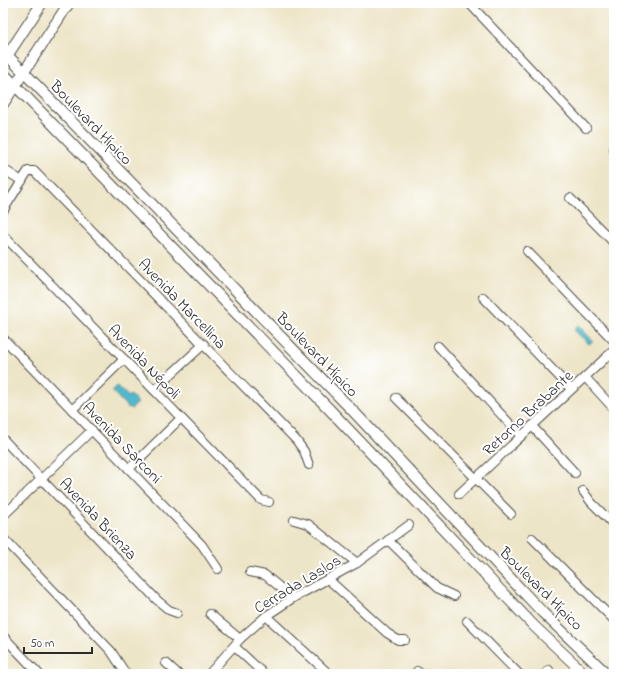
<svg xmlns="http://www.w3.org/2000/svg" width="617" height="677" font-family="'Indie Flower',sans-serif">
  <style>
    .water { fill: #50bacd; stroke: #3e727c }
    .lines { fill: none; stroke-linecap: round; stroke-linejoin: round }
    .minor-casing { stroke: #484742; stroke-width: 10 }
    .tertiary-casing { stroke: #484742; stroke-width: 12 }
    .minor { stroke: #fff; stroke-width: 8 }
    .tertiary { stroke: #fff; stroke-width: 10 }
    .labels { text-anchor: middle; stroke-width: 4; stroke-linejoin: round; paint-order: stroke }
    .street-label { font-size: 16px; fill: #2b2b2b; stroke: #fff }
  </style>
  <rect width="100%" height="100%" fill="#fff"/>
  <filter id="ink" filterUnits="userSpaceOnUse"><feTurbulence type="fractalNoise" baseFrequency=".025" numOctaves="2"/><feDisplacementMap in="SourceGraphic" scale="8" xChannelSelector="R" yChannelSelector="G"/><feConvolveMatrix kernelMatrix="1 2 1 2 8 2 1 2 1" color-interpolation-filters="sRGB"/></filter>
  <filter id="wash" filterUnits="userSpaceOnUse"><feTurbulence type="fractalNoise" baseFrequency=".012" numOctaves="4" result="noise"/><feDisplacementMap in="SourceGraphic" scale="16" xChannelSelector="R" yChannelSelector="G"/><feGaussianBlur stdDeviation="0.9" result="paint"/><feColorMatrix in="noise" values="0 0 0 0 0 0 0 0 0 0 0 0 0 0 0 0 0 1.4 0 .05"/><feComposite in="paint" operator="in"/></filter>
  <g filter="url(#wash)">
    <rect width="100%" height="100%" fill="#ede5c7"/>
    <g class="water">
      <path d="M578,325l15,16 -4,3 -15,-14z"/>
      <path d="M117,386l5,5h2l4,6 3,-2 7,8 -7,6 -2,-2 -1,1 -14,-15 -1,-3z"/>
    </g>
  </g>
  <g filter="url(#ink)">
    <g class="lines">
      <defs>
        <g id="minor">
          <path d="M469,3l117,125"/>
          <path d="M614,149v1"/>
          <path d="M3,169l19,12"/>
          <path d="M570,198l44,45"/>
          <path d="M3,211l25,-40h6l262,269 8,11 5,14"/>
          <path d="M3,235l258,265 8,2"/>
          <path d="M527,251l87,90"/>
          <path d="M483,297l88,92"/>
          <path d="M3,338l199,207 16,24"/>
          <path d="M438,346l83,90"/>
          <path d="M585,377l29,32"/>
          <path d="M154,390l50,-46"/>
          <path d="M396,398l115,116"/>
          <path d="M72,410l52,-51"/>
          <path d="M532,426l43,47"/>
          <path d="M3,439l154,161 12,10 8,3"/>
          <path d="M129,469l52,-51"/>
          <path d="M583,491l8,11 23,23"/>
          <path d="M459,494l155,-144"/>
          <path d="M3,516l89,-86"/>
          <path d="M294,520l14,4 49,39"/>
          <path d="M3,538l108,113 15,23"/>
          <path d="M532,538l82,82"/>
          <path d="M388,540l49,48 17,8"/>
          <path d="M250,572l15,3 28,23"/>
          <path d="M329,580l58,53 11,7h7"/>
          <path d="M210,614l30,25"/>
          <path d="M266,616l63,58"/>
          <path d="M467,621l52,53"/>
          <path d="M3,636l36,38"/>
          <path d="M234,646l30,28"/>
          <path d="M166,663l12,11"/>
          <path d="M417,671l4,3"/>
          <path d="M209,674l31,-35 26,-23 27,-18 64,-35 52,-38"/>
          <path d="M545,674l4,-4"/>
        </g>
        <g id="tertiary">
          <path d="M7,55l347,357 189,201 64,61"/>
          <path d="M3,62l39,-59"/>
          <path d="M3,73l328,338 203,215 51,48"/>
          <path d="M3,104l66,-101"/>
        </g>
      </defs>
      <use href="#minor" class="minor-casing"/>
      <use href="#tertiary" class="tertiary-casing"/>
      <use href="#minor" class="minor"/>
      <use href="#tertiary" class="tertiary"/>
    </g>
  </g>
  <g class="labels">
    <g class="street-label">
      <text transform="translate(92 122) rotate(46)" y="6">Boulevard Hípico</text>
      <text transform="translate(183 303) rotate(46)" y="6">Avenida Marcellina</text>
      <text transform="translate(318 354) rotate(46)" y="6">Boulevard Hípico</text>
      <text transform="translate(145 361) rotate(46)" y="6">Avenida Népoli</text>
      <text transform="translate(527 412) rotate(-43)" y="6">Retorno Brabante</text>
      <text transform="translate(123 442) rotate(46)" y="6">Avenida Sarconi</text>
      <text transform="translate(99 518) rotate(47)" y="6">Avenida Brienza</text>
      <text transform="translate(297 583) rotate(-31)" y="6">Cerrada Laslos</text>
      <text transform="translate(542 588) rotate(45)" y="6">Boulevard Hípico</text>
    </g>
  </g>
  <rect width="617" height="677" fill="none" stroke="#fff" stroke-width="16"/>
  <path d="M24 647v6h68v-6" fill="none" stroke="#2b2b2b" stroke-width="2"/>
  <text x="30" y="647" font-size="12" fill="#2b2b2b" stroke="#ffffff" stroke-width="3" paint-order="stroke">50 m</text>
</svg>
